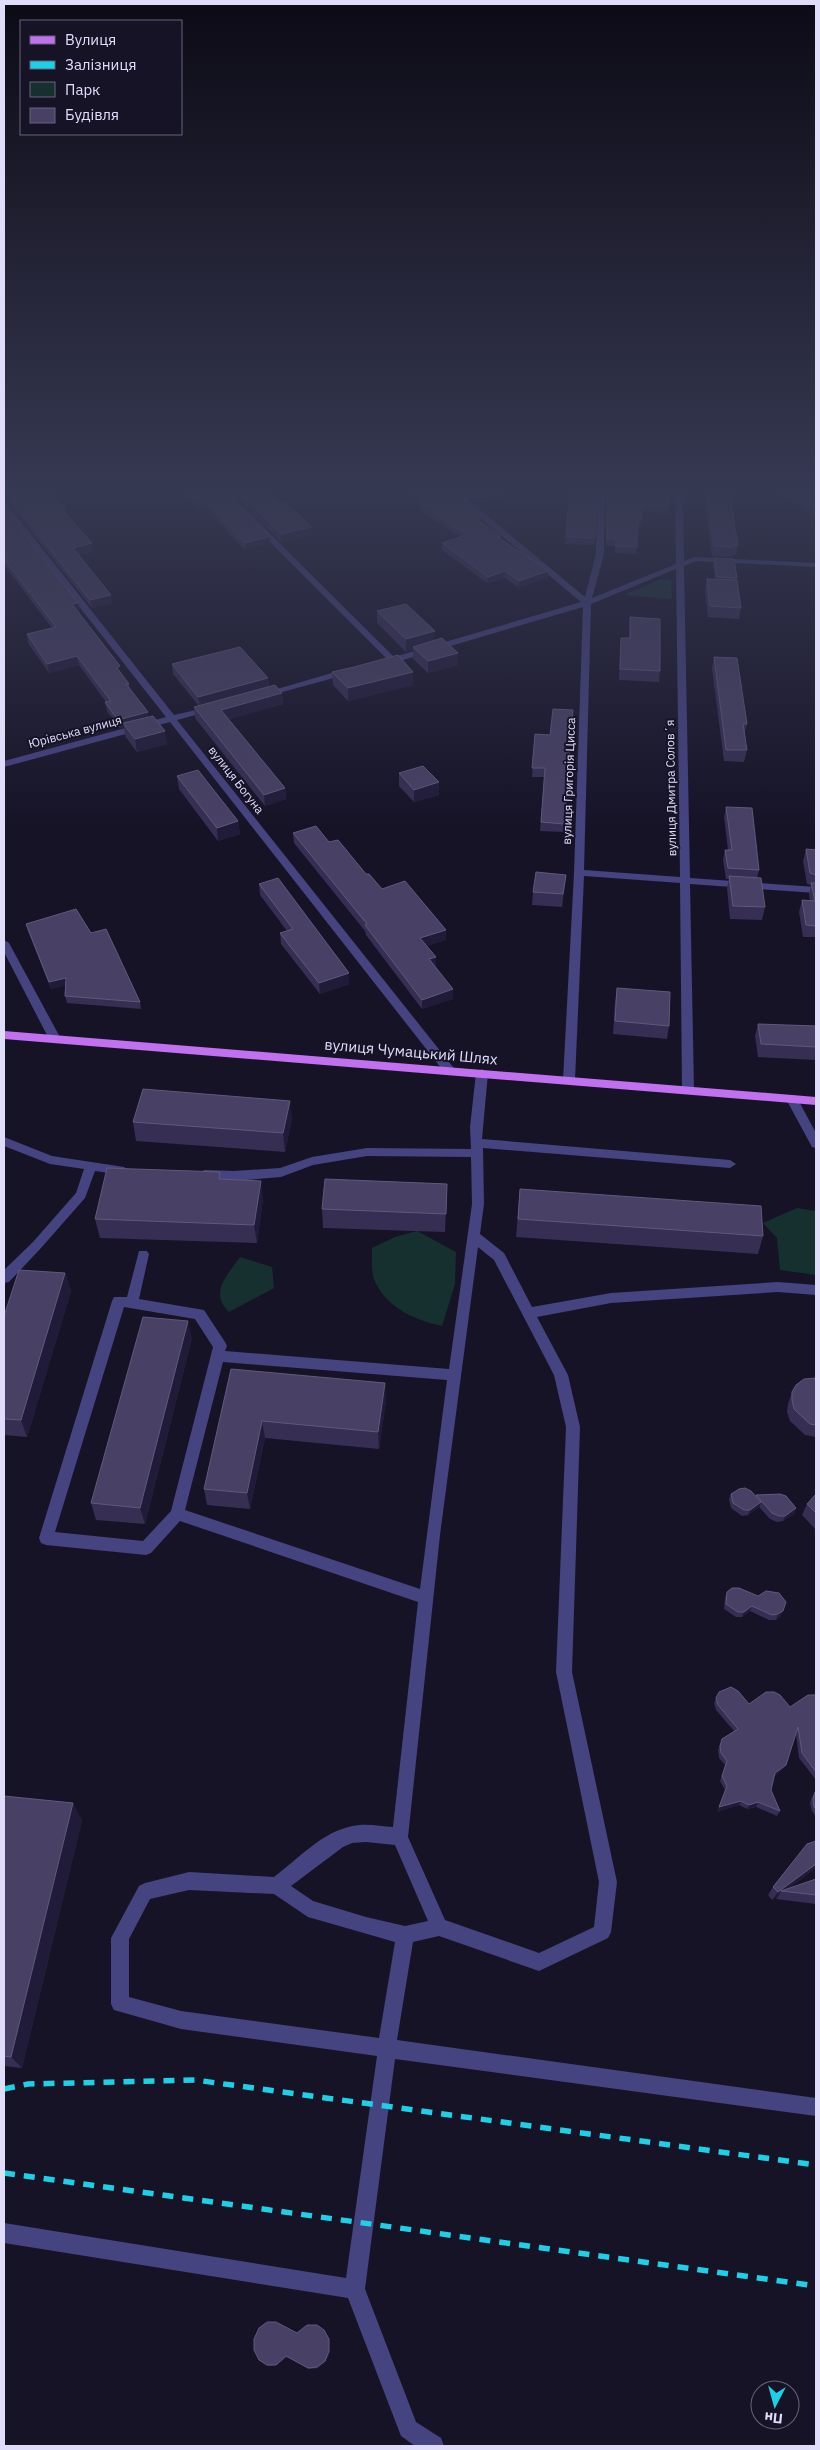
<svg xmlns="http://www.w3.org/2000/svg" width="820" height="2450" font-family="'IBM Plex Sans',sans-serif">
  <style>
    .green { fill: #163030 }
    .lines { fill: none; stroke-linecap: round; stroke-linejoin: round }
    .minor { fill: #464381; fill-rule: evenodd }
    .major { fill: #c170ef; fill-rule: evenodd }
    .rail { stroke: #1ed0e6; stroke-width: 5.5; stroke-dasharray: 11 9; stroke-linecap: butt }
    .wall { fill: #362e53 }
    .shaded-wall { fill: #211b3a }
    .building { fill: #484165; stroke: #60597c }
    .labels { text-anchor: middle; stroke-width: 4; stroke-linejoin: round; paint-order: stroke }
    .far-street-label { font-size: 12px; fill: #e0ddfb; stroke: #161327 }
    .street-label { font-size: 15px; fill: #e0ddfb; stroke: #161327 }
  </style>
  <rect width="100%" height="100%" fill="#161327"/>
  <g class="green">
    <path d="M661,579l10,1 1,19 -48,-4z"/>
    <path d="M797,1208l19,3v64l-36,-5 -3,-32 -14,-15z"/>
    <path d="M417,1231l39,21 -1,32 -13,42c-28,-6 -57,-19 -68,-47 -3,-8 -2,-22 -2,-31l23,-11z"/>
    <path d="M240,1257l32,10 2,21 -45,24c-20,-20 -2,-36 11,-55z"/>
  </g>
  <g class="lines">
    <g class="minor">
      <path d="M213,485h8l173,172 187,-55 -140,-117h9l135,112 11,-43 1,-69h8l-1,69 -12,44 84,-34 -1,-79h8l1,76 11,-4 121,6v4l-120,-6 -12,5 6,312 126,9v6l-126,-9 4,206 -2,3 -4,1 -6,-4 -2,-207 -96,-7 -9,204 -6,4 -6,-4 11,-207 9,-266 -187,55 -14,2v-4l5,-1zM676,569l4,308 -96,-7 7,-266z"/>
      <path d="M4,504h3l167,211 40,-9v4l-37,10 276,347 2,3 -2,3h-8l-275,-351 -166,45v-6l162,-44 -162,-206z"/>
      <path d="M349,668l3,1v4l-88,24 -4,-3z"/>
      <path d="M4,940l5,3 52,96 -2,3 -4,1 -6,-4 -45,-87z"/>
      <path d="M482,1069l6,4 -6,66 248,21 6,4 -6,4 -247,-20 1,56 -4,30 24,19 28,54 79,-14 167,-11 38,3v10l-38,-3 -167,11 -74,14 31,58 12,52 -8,245 45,210 -6,50 -3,6 -69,33 -100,-35 -26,6 -16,98 419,58v18l-421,-57 -30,230 51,133 25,16 3,8h-29l-14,-10 -53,-138 -344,-55v-20l342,55 31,-222 -196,-27 -67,-19 -3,-6v-66l28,-52 6,-3 44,-11 85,5c24,-18 49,-46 79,-51 13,-3 27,0 40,1l25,-225 -238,-81 -29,32 -5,2 -100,-10 -5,-2 -2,-5 73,-237 2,-4h13l12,-46h8l2,3 -10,45 65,11 21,32 2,4 -2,5 224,18 23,-165 -1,-47 -104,-1 -54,9 -32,12 -47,4 -30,-1 -6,-5 6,-5 30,1 46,-3 32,-11 55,-9 104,1 -1,-22 6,-54zM478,1247l16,13 60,115 12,52 -10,245 43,210 -5,45 -55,26 -94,-33 -37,-83 32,-302zM124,1307l71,12 18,28 -42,164 -28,30 -88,-9zM223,1362l224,18 -27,209 -235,-79zM366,1842l29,3 33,76 -23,5 -39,-9 -53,-16 -22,-15 52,-39 9,-4zM189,1890l85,4 34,23 87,25 -16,96 -198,-27 -52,-14v-58l21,-40z"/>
      <path d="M792,1095l4,1 20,37v15l-4,-1 -26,-48z"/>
      <path d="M4,1137l48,19 72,11 6,4 -6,4 -29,-4 -10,27 -44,50 -32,34 -5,1v-13l29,-28 43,-49 8,-24 -34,-5 -46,-18z"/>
    </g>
    <path class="major" d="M4,1031l812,66v8l-812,-66z"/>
    <g class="rail">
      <path d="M4,2089l24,-5 167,-4 621,85"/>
      <path d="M4,2173l812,113"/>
    </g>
  </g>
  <g class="wall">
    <path d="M4,485l61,24 1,4 26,30 1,9 -14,3 33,49 -20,4 -84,-105z"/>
    <path d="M175,485h42l53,59 -25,6 -39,-42 -7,2z"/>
    <path d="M224,485h37l51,49 -31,8z"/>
    <path d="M403,485h43l20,17v4l17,18 18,12v3l47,32 -1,7 -29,9 -13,-9 -18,5 -46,-34 1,-6 18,-6 -40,-27v-7l3,-1 -20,-15z"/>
    <path d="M453,485h35l12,7 -1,7 -22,6z"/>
    <path d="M570,485l25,53 -1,7 -29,-1z"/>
    <path d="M607,485h62v21l-1,7 -26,-2 -1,15h-3l-2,28 -21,-1v-7h-9z"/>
    <path d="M702,485h26l10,60 -2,10h-4v2l-20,-1z"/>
    <path d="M764,485h52v33z"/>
    <path d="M4,508l74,95 2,8 -2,1 51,72 1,4 18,24v5l19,27 -30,8 -12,-16 -1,-9 -4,1 -13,-17 -2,-9h1l-27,-37 -30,8 -21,-30 -1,-9 25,-6 -48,-63z"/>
    <path d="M714,558l23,20v2l4,28 -2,11 -31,-2 -3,-27 2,-11h8l-2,-15z"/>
    <path d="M377,611l81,42v12l-30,8 -15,-14v-9l-7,2 -29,-29z"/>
    <path d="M630,617l30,54 -1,11 -40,-2 1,-32 1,-10h8z"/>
    <path d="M714,657l33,67 -3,11 3,15 -3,12 -20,-1 -12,-93z"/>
    <path d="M172,664l96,14 1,9 13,6 1,11 -54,15 56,69 1,11 -21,7 -70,-88 -1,-11 5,-1 -26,-32z"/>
    <path d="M332,672l81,13 -65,16 -15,-16z"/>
    <path d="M573,710l-10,122 -23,-1 4,-54h-12l3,-43 15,1z"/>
    <path d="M399,773l40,9v13l-25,7 -15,-16z"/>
    <path d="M177,776l61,45 2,13 -22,7 -39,-52z"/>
    <path d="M726,807l33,63 -2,8 8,29 -3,13 -32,-1 -3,-31 2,-9h-3l-3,-19 2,-10h3l-4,-33z"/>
    <path d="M293,833l36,9 37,32 16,15 64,51 -20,6 10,11v10l17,32 -31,10 -56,-74 -1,-4 -71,-88z"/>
    <path d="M806,849l10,1v87h-13l-4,-25 3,-12 8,1 -1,-7 2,-9 -4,-1 -4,-23z"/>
    <path d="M566,875l-4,32 -30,-2 1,-13z"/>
    <path d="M259,884l90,100 -29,10 -39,-50 -1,-11 7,-2 -27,-36z"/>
    <path d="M26,924l65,9 49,69 1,7 -74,-6 -2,-7 1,-11 -15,4 -23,-58z"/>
    <path d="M617,988l52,38 -2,13 -54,-5 2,-33z"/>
    <path d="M758,1024l58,2v34l-58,-3 -3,-21z"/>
    <path d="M292,1119l-7,33 -149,-11 -3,-19z"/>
    <path d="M221,1179l42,20 -6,44 -157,-5 -5,-19z"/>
    <path d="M447,1184l-2,48 -122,-4 -1,-19z"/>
    <path d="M520,1189l243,47 -5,18 -242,-17z"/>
    <path d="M65,1273l6,18 -44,146 -23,-2v-119z"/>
    <path d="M192,1338l-47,186 -49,-4 -5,-17z"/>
    <path d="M231,1369l155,32 -7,48 -114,-11 -15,71 -43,-4 -3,-16z"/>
    <path d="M816,1378v59l-11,-2 -15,-14 -3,-9 1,-8 4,-12z"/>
    <path d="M731,1494l24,1 41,13 -2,6 -11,7 -6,1 -7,-3 -11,-12 -11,8 -6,1 -11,-8 -2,-9z"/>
    <path d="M816,1494v36l-14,-15 5,-11z"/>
    <path d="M727,1592l54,24 -5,4h-7l-19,-9 -8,6h-6l-12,-8 1,-12z"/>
    <path d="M719,1692l30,12 41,3 26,-12v85l-17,-22 -3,-24 -10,31 -3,4 -9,7 -3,14 9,21 -3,5 -21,-9 -9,2 -8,-4 -22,7 8,-22 -5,-9 5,-16 -6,-7 -1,-8 4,-11 12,-8 -18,-21 -2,-7z"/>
    <path d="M816,1791v26l-4,-6 -2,-8 2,-6z"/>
    <path d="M4,1796l78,24 -60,248 -18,-2z"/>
    <path d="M816,1841v27l-30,22 30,-11v25l-40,-5 3,-4 -7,5 -4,-5 5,-8z"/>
    <path d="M297,2333l33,7v12l-4,10 -8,6 -9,1 -22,-12 -10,8 -9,1 -9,-6z"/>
  </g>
  <g class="shaded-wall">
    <path d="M500,492l-1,7 -22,6v-6z"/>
    <path d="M4,495h3l1,8 -4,1z"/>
    <path d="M205,501l1,7 -7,2 -1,-8z"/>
    <path d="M483,518v6l-6,-5z"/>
    <path d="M312,527v7l-31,8v-8z"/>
    <path d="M269,537l1,7 -25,6v-7z"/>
    <path d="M92,543l1,9 -19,4 -1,-8z"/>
    <path d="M505,571v7l-18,5 1,-6z"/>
    <path d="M548,571l-1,7 -29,9 1,-6z"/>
    <path d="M111,595l1,9 -20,4 -2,-8z"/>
    <path d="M78,603l2,8 -6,2 -2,-9z"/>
    <path d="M435,631v12l-22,4v3l-7,2v-13z"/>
    <path d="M458,653v12l-30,8v-12z"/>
    <path d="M77,656l2,9 -30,8 -2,-9z"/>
    <path d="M413,672v13l-65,16v-13z"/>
    <path d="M268,678l1,11 -69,18 -2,-10z"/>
    <path d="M282,693l1,11 -61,17 -1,-11z"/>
    <path d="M148,712l1,9 -26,2 1,4 -4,1 -2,-8z"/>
    <path d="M165,731l2,13 -30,8 -2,-13z"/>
    <path d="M439,782v13l-25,7v-12z"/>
    <path d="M285,788l1,11 -21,7 -1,-11z"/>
    <path d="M238,821l2,13 -22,7 -1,-13z"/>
    <path d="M446,930v10l-26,8v-10z"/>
    <path d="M436,957v10l-7,-8z"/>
    <path d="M349,973v11l-29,10 -1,-11z"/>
    <path d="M66,978l2,7 -17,4 -2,-7z"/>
    <path d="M453,989v10l-31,10v-9z"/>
    <path d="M290,1101l2,18 -7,33 -2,-19z"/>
    <path d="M261,1181l2,18 -6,44 -3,-18z"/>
    <path d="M65,1273l6,18 -44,146 -6,-17z"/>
    <path d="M188,1321l4,17 -47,186 -5,-16z"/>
    <path d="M385,1383l1,18 -7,48 -1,-17z"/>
    <path d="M262,1421l3,17 -15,71 -3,-16z"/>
    <path d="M761,1502l-2,6 -11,7 2,-5z"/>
    <path d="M796,1508l-2,6 -11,7 2,-5z"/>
    <path d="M752,1606l-2,5 -8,6 2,-5z"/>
    <path d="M783,1611l-2,5 -5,4 2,-6z"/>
    <path d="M786,1765l-3,4 -10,9 2,-5z"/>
    <path d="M741,1801l-2,4 -22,7 2,-5z"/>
    <path d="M758,1802l-2,5 -9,2 2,-4z"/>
    <path d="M73,1803l9,17 -60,248 -11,-11z"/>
    <path d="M816,1864v4l-33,24 -2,-1 -2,4 -7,5 6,-8z"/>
    <path d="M324,2330l6,10v12l-4,10 -8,6 -1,-1z"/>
    <path d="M286,2356l1,1 -10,8h-1z"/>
  </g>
  <g class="building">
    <path d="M4,485h41l20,24 -2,1 29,33 -19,5 38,47 -21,5 -83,-105h-3z"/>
    <path d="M181,485h36l52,52 -24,6 -40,-42 -7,1z"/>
    <path d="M231,485h30l19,18 5,-1 27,25 -31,7z"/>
    <path d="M408,485h39l19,17 -4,1 21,15 -6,1 24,17 -3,1 50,34 -29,10 -14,-10 -17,6 -46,-34 24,-8 -46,-32 9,-2z"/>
    <path d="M461,485h27l12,7 -23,7z"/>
    <path d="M570,485h26l-1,53 -29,-1z"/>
    <path d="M607,485h62v21l-27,-1v14h-4l-1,28 -21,-1v-7h-9z"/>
    <path d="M705,485h23l10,60h-5l1,2 -20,-1z"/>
    <path d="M778,485h35l3,2v22z"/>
    <path d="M4,508l74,95 -6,1 48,62 -3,2 12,16h-3l22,28 -30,8 -13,-18 6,-1 -34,-45 -30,8 -20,-30 29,-7 -52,-68z"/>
    <path d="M714,558l20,1 3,19 -20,-1z"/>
    <path d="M707,579l30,1 4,28 -31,-2z"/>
    <path d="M406,604l29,27 -29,8 -29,-28z"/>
    <path d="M630,617l30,2v52l-40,-2 1,-31h9z"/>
    <path d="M442,638l16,15 -30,8 -15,-14z"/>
    <path d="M240,647l28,31 -70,19 -26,-33z"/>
    <path d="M398,655l15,17 -65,16 -16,-16 22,-5z"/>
    <path d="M714,657l23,1 10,66h-4l4,26h-21z"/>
    <path d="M275,685l7,8 -61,17 64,78 -21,7 -70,-88z"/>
    <path d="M553,709l20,1 -9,114 -23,-2 4,-54h-13l3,-34 15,1z"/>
    <path d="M153,716l12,15 -30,8 -12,-16z"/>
    <path d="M423,766l16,16 -25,8 -15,-17z"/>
    <path d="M198,770l40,51 -21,7 -40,-52z"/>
    <path d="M726,807l26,1 7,62 -31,-2 -3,-18h7z"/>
    <path d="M316,826l13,16 9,-2 28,34h3l13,15 23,-8 41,49 -26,8 16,19 -7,2 24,30 -31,11 -57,-75 2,-1 -74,-91z"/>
    <path d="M806,849l10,1v25l-6,-2z"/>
    <path d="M536,872l30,3 -3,19 -30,-2z"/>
    <path d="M729,876l32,2 4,29 -32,-1z"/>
    <path d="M278,878l71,95 -30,10 -26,-33 -13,-17 13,-4 -34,-45z"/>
    <path d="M811,883h5v43l-10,-1 -4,-25 13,1z"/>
    <path d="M76,909l15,24 15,-4 34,73 -75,-6 1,-18 -17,4 -23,-58z"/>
    <path d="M617,988l53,4 -1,34 -54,-5z"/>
    <path d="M758,1024l58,2v21l-55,-3z"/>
    <path d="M143,1089l147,12 -7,32 -150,-11z"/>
    <path d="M107,1168l113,4 -1,7 42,2 -7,44 -159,-6z"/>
    <path d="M325,1179l122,5 -1,30 -124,-5z"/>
    <path d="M520,1189l241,17 2,30 -245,-17z"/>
    <path d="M19,1270l46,3 -44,147 -17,-1v-103z"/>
    <path d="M143,1317l45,4 -48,187 -49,-5z"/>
    <path d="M231,1369l154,14 -7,49 -116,-11 -15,72 -43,-4z"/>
    <path d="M816,1378v47l-6,-1 -16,-15 -2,-9v-8l4,-7 8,-6z"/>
    <path d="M745,1488l6,3 10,11 -11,8h-6l-11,-7 -2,-9 8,-5z"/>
    <path d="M780,1494l6,2 10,12 -11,8h-6l-7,-3 -16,-18z"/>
    <path d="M816,1494v19l-9,-9z"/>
    <path d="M732,1588h7l19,8 8,-5 13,2 7,9 -3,9 -5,3 -6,1 -20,-9 -8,6h-6l-12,-8 1,-12z"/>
    <path d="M731,1687l7,4 11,13 17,-12h8l6,3 10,12 18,-12h8v77l-14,-19 -4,-26 -12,38 -11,8 -4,17 9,21 -22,-9 -9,3 -8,-4 -22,6 8,-21 -5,-10 5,-15 -6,-8 -1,-7 2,-7 16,-10 -20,-24 -2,-7 3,-6z"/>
    <path d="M816,1791v18l-2,-2 -1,-8 2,-7z"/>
    <path d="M4,1796l69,7 -62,254 -7,-1z"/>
    <path d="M816,1841v23l-38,28 -5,-5 34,-43z"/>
    <path d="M816,1879v16l-35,-4z"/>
    <path d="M267,2322h9l21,11 10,-8h10l7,5 5,9v12l-4,10 -8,6 -9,1 -22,-12 -10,9h-9l-8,-5 -5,-10v-11l5,-11z"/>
  </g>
  <linearGradient id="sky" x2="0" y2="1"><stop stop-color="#0c0a15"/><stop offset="0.59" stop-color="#363952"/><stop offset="1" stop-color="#363952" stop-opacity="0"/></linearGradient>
  <rect width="820" height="828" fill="url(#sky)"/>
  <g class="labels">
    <g class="far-street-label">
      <text transform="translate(75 732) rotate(-15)" y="4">Юрівська вулиця</text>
      <text transform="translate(236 780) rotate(52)" y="4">вулиця Богуна</text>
      <text transform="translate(569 781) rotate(-88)" y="4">вулиця Григорія Цисса</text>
      <text transform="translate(671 788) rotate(-91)" y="4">вулиця Дмитра Соловʼя</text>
    </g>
    <g class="street-label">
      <text transform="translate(411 1052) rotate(5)" y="5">вулиця Чумацький Шлях</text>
    </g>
  </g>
  <rect width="820" height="2450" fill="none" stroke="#e0ddfb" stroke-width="10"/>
  <rect x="20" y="20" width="162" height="115" fill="#161327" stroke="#67647c"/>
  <rect x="30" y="36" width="25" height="8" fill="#c170ef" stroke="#67647c"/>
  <text x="65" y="45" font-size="15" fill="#e0ddfb">Вулиця</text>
  <rect x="30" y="61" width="25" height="8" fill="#1ed0e6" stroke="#67647c"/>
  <text x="65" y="70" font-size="15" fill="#e0ddfb">Залізниця</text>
  <rect x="30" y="82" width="25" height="15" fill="#163030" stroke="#67647c"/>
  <text x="65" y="95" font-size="15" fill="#e0ddfb">Парк</text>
  <rect x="30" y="108" width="25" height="15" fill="#484165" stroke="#67647c"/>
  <text x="65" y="120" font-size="15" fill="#e0ddfb">Будівля</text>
  <g transform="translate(775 2405) rotate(186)"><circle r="24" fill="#161327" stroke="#67647c"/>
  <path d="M0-4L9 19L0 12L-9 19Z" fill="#1ed0e6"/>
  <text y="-8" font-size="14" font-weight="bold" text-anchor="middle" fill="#e0ddfb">Пн</text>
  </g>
</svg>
